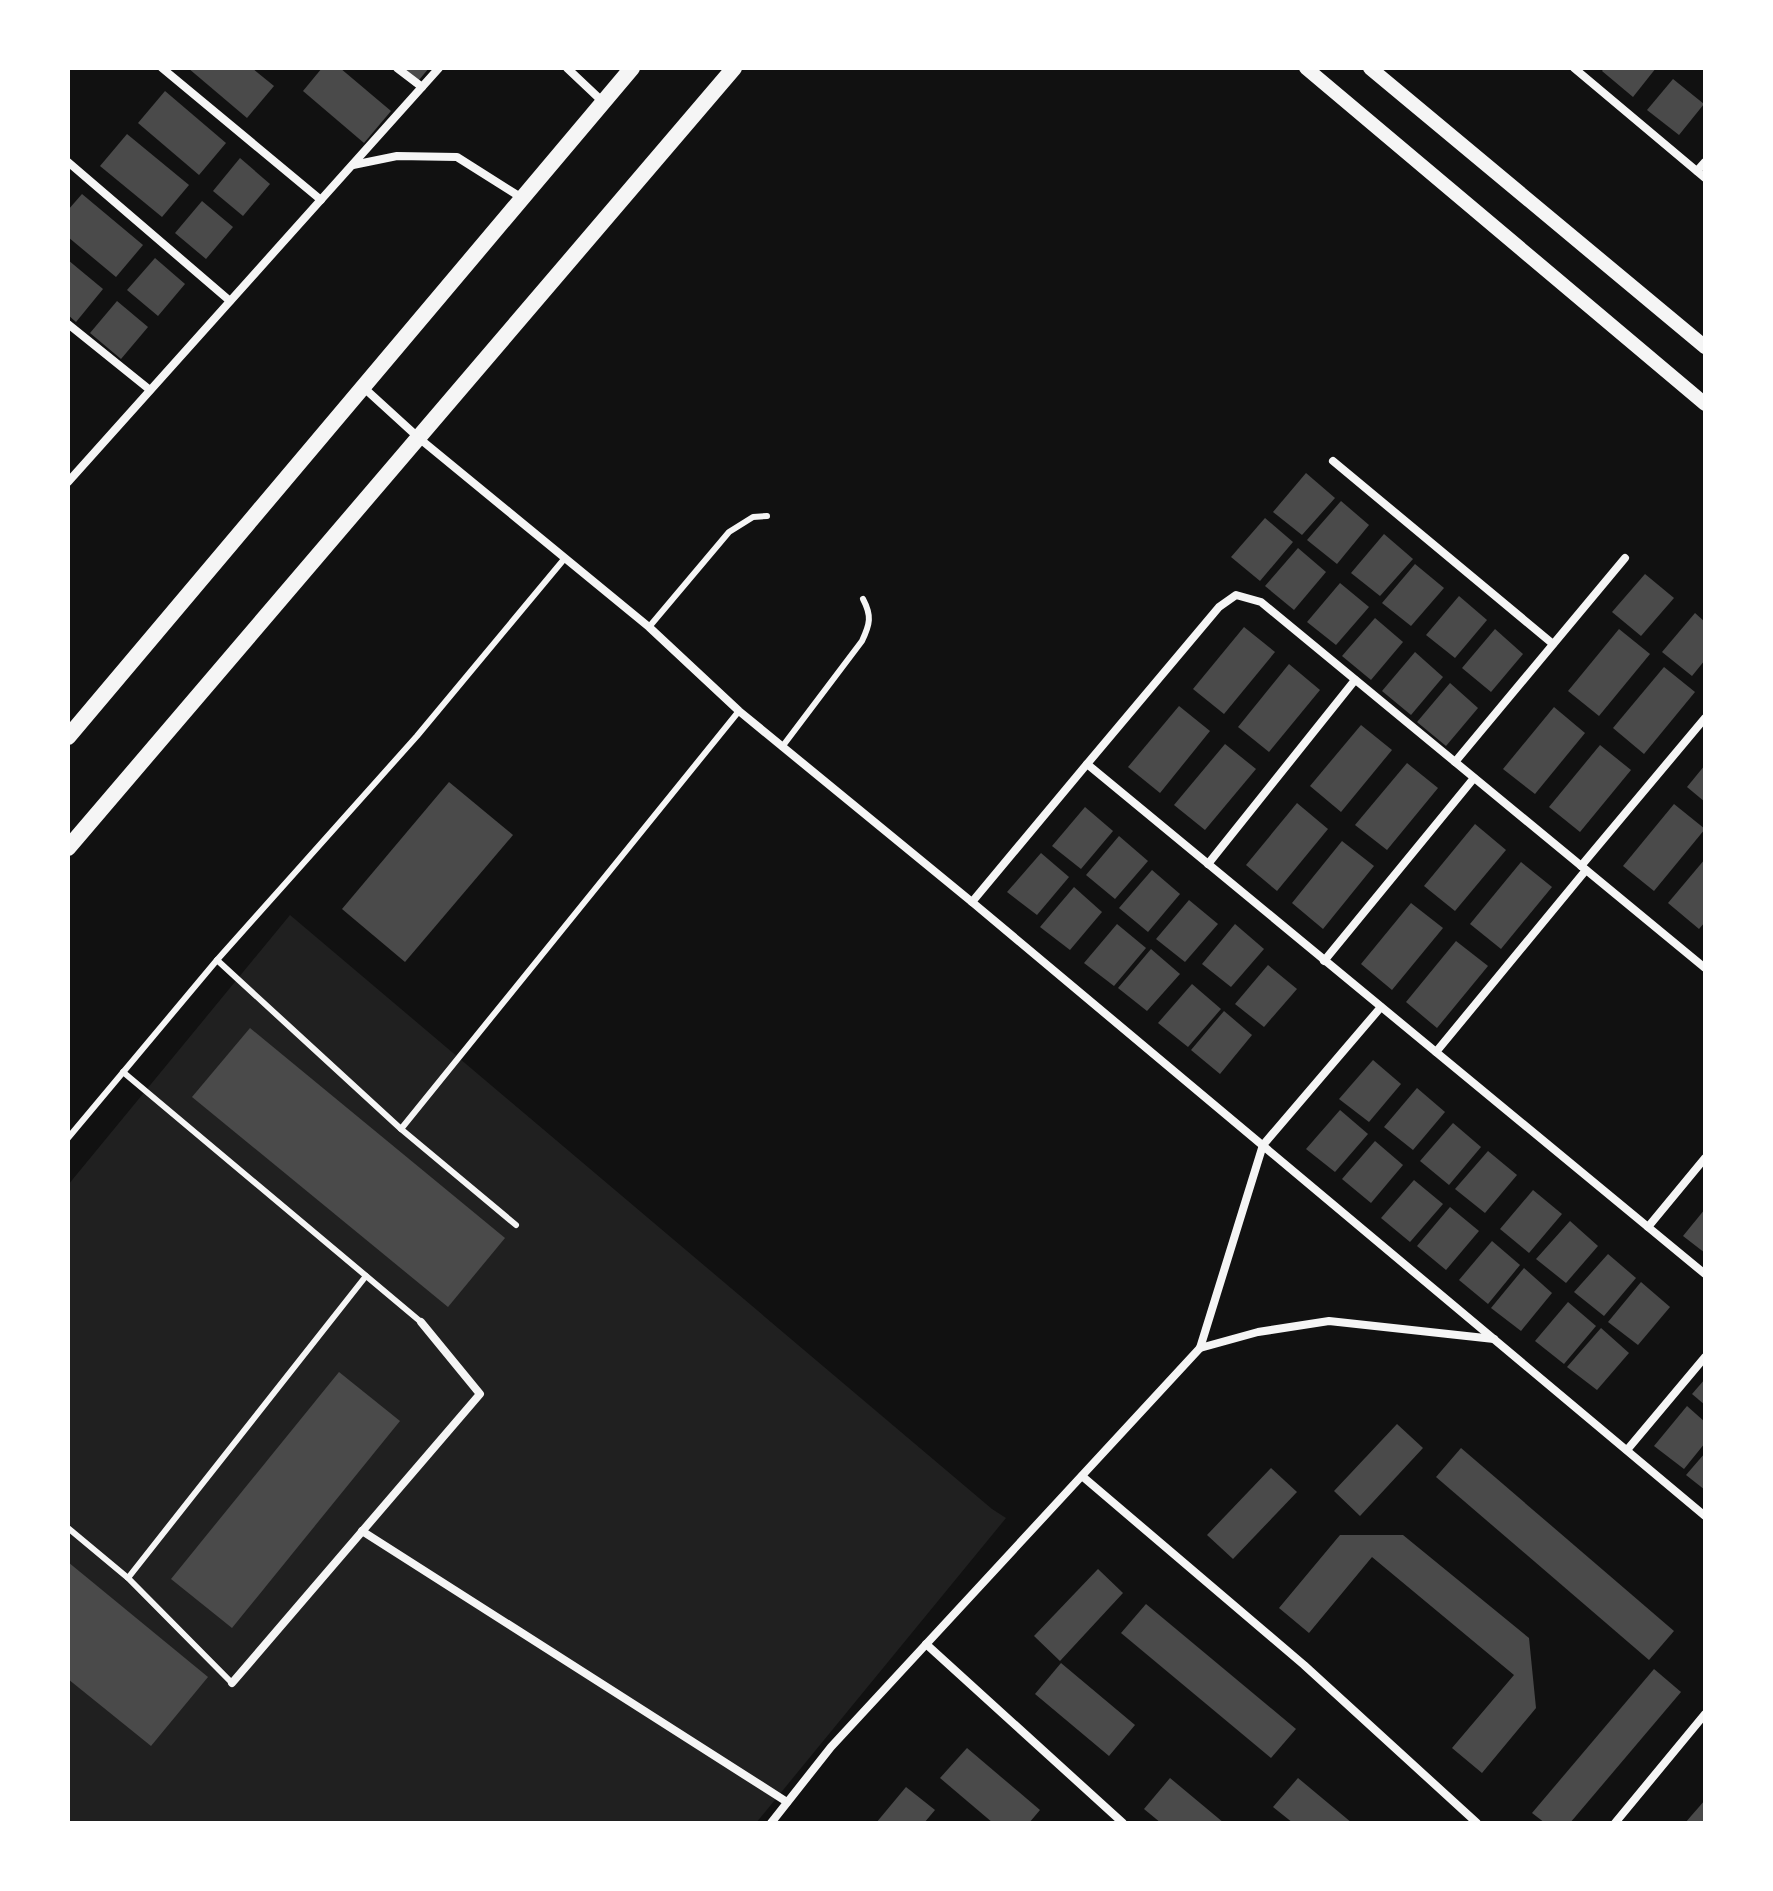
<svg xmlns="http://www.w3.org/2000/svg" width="1773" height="1891" font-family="'Nunito Sans',sans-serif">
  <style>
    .green { fill: #202020 }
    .building { fill: #4a4a4a }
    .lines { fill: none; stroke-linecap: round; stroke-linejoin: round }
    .service { stroke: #f5f5f5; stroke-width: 6 }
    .minor { stroke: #f5f5f5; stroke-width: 8 }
    .tertiary { stroke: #f5f5f5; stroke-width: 14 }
    .secondary { stroke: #f5f5f5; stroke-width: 16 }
  </style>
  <rect width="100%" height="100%" fill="#111"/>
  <path class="green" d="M290,915l702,594 14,9 -250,305h-688v-638z"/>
  <g class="building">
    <path d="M188,68h64l22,18 -27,32z"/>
    <path d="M322,68h18l51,43 -27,32 -61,-52z"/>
    <path d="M393,68h36l-15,18z"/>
    <path d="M1604,68h52l-23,29 -31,-26z"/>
    <path d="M1673,79l31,25 -25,31 -32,-25z"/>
    <path d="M165,91l61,52 -27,32 -61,-52z"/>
    <path d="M127,134l62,51 -27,32 -62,-51z"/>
    <path d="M240,158l30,26 -27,32 -30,-25z"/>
    <path d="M82,194l61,51 -27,32 -48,-40v-27z"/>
    <path d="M202,201l31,26 -27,32 -31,-26z"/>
    <path d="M155,258l30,26 -27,32 -31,-26z"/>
    <path d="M68,260l35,29 -27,33 -8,-7z"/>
    <path d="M117,301l31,26 -27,32 -31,-26z"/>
    <path d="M1306,473l29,25 -33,37 -29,-23z"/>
    <path d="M1341,501l28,24 -32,39 -30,-24z"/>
    <path d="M1265,518l28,24 -33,39 -29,-24z"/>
    <path d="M1384,534l29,25 -33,37 -29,-23z"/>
    <path d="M1298,548l28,24 -32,38 -29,-24z"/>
    <path d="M1415,564l29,24 -33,38 -29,-23z"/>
    <path d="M1645,574l29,24 -33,38 -29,-24z"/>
    <path d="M1340,583l29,24 -33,38 -29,-23z"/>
    <path d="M1459,596l28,24 -32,38 -29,-23z"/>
    <path d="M1695,613l10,9v38l-13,16 -30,-24z"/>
    <path d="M1375,618l28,24 -32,38 -29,-24z"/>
    <path d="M1244,627l31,25 -51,62 -31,-25z"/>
    <path d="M1495,629l28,25 -32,38 -29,-24z"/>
    <path d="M1619,629l31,25 -51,62 -31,-25z"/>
    <path d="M1415,652l28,25 -32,38 -29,-24z"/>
    <path d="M1289,664l31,26 -51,62 -31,-25z"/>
    <path d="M1664,667l31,25 -51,62 -31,-26z"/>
    <path d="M1450,683l28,25 -32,38 -29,-24z"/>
    <path d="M1179,706l31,25 -50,62 -32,-26z"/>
    <path d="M1554,707l31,26 -50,61 -32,-25z"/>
    <path d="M1361,725l31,25 -51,62 -31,-26z"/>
    <path d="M1225,744l31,25 -51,61 -31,-25z"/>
    <path d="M1600,745l31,25 -51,62 -31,-25z"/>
    <path d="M1407,763l31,25 -51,62 -32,-25z"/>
    <path d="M1705,765v37l-18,-15z"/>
    <path d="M449,782l64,53 -108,127 -63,-53z"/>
    <path d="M1297,803l31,26 -51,62 -31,-26z"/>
    <path d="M1674,804l31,25 -51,62 -31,-25z"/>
    <path d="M1085,807l28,24 -32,38 -29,-23z"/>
    <path d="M1475,824l31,26 -51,61 -31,-25z"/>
    <path d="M1119,836l29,25 -33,38 -29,-24z"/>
    <path d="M1342,841l32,25 -51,63 -31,-26z"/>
    <path d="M1041,853l28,24 -32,38 -30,-23z"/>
    <path d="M1705,859v63l-6,7 -31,-26z"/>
    <path d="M1521,862l31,25 -51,62 -31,-25z"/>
    <path d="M1152,870l28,24 -32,38 -29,-24z"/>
    <path d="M1074,887l28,25 -32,38 -30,-23z"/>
    <path d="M1189,900l29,24 -33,38 -29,-23z"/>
    <path d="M1411,903l32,25 -51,62 -31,-26z"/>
    <path d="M1117,924l29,24 -32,38 -30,-23z"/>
    <path d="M1235,924l29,25 -33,38 -29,-23z"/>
    <path d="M1456,941l32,25 -51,62 -31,-26z"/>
    <path d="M1151,949l29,25 -33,37 -29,-23z"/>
    <path d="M1268,965l29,24 -33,38 -29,-23z"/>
    <path d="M1192,984l29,25 -33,38 -30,-24z"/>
    <path d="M1224,1011l28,24 -32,39 -29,-24z"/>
    <path d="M250,1028l255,210 -57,69 -256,-210z"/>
    <path d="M1373,1060l28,24 -32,38 -30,-23z"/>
    <path d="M1417,1088l28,24 -32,38 -29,-23z"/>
    <path d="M1340,1110l28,24 -33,38 -29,-23z"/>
    <path d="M1453,1123l28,24 -32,38 -29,-24z"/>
    <path d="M1375,1141l28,24 -32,38 -29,-24z"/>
    <path d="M1488,1151l29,24 -32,38 -30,-24z"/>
    <path d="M1414,1180l29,24 -33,38 -29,-24z"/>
    <path d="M1533,1190l29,24 -33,39 -29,-24z"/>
    <path d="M1450,1207l29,24 -33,39 -29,-24z"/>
    <path d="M1705,1209v44l-22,-17z"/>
    <path d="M1570,1221l28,25 -32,37 -30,-24z"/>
    <path d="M1492,1241l28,24 -32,39 -29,-24z"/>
    <path d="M1608,1254l28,24 -32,38 -30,-24z"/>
    <path d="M1524,1268l28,25 -31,38 -30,-23z"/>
    <path d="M1641,1282l29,25 -32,38 -30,-23z"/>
    <path d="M1568,1302l28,24 -32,38 -29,-23z"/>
    <path d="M1601,1328l28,25 -32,37 -30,-23z"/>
    <path d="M339,1372l61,49 -168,207 -61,-49z"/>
    <path d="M1705,1379v26l-13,-11z"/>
    <path d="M1687,1406l18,16v21l-21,26 -30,-23z"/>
    <path d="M1397,1424l26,24 -63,68 -26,-25z"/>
    <path d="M1461,1448l213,183 -25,29 -213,-183z"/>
    <path d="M1705,1453v37l-19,-15z"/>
    <path d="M1271,1468l26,24 -64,67 -26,-24z"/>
    <path d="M1340,1535h63l126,103 7,70 -54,65 -30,-25 62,-73 -142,-118 -63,76 -30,-25z"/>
    <path d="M68,1562l140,115 -57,69 -83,-67z"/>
    <path d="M1098,1569l25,24 -63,68 -26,-25z"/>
    <path d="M1146,1604l150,125 -25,29 -150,-125z"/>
    <path d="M1061,1663l74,62 -26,31 -74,-62z"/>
    <path d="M1654,1669l27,23 -111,131h-25l-13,-10z"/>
    <path d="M967,1748l73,62 -11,13h-36l-53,-45z"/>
    <path d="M1170,1778l54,45h-63l-17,-14z"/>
    <path d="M1298,1778l54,45h-59l-20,-16z"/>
    <path d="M906,1787l29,23 -11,13h-48z"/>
    <path d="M1705,1800v23h-20z"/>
  </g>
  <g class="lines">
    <g class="service">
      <path d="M649,627l80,-95 24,-15 14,-1"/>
      <path d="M782,747l80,-106c8,-17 10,-25 1,-42"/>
      <path d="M217,960l184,169 338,-418"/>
      <path d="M123,1072l298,250"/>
      <path d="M401,1129l115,96"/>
      <path d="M68,1138l149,-178 200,-224 148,-178"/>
      <path d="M68,1528l60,50 104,105"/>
      <path d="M128,1578l238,-302"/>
    </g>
    <g class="minor">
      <path d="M162,68l159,132"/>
      <path d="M397,68l25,19"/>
      <path d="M567,68l36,34"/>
      <path d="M1574,68l131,110"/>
      <path d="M68,162l162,139"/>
      <path d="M353,165l44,-9 60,1 65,41"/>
      <path d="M1697,171l8,-9"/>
      <path d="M68,324l82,66"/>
      <path d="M363,387l57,52 229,188 90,84 233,191 733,614"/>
      <path d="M1333,461l220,183"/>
      <path d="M68,482l371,-414"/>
      <path d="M1455,762l170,-204"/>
      <path d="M1208,864l147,-184"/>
      <path d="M1581,866l124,-148"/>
      <path d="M972,902l115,-138"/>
      <path d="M1324,961l150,-183"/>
      <path d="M1436,1052l150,-182"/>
      <path d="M1705,1158l-57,69 57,47"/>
      <path d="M1648,1227l-561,-463 132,-157 17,-12 25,7 444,366"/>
      <path d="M1200,1348l58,-16 71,-11 165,18"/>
      <path d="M1627,1450l78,-93"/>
      <path d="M1082,1476l222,189 173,158"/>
      <path d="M362,1531l425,271"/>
      <path d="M926,1644l197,179"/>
      <path d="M232,1683l248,-289 -59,-72"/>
      <path d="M771,1823l60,-76 369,-399 63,-203 118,-138"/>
      <path d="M1615,1823l90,-109"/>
    </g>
    <g class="tertiary">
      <path d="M1306,68l399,336"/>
      <path d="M1370,68l335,279"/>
    </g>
    <g class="secondary">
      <path d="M68,737l564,-669"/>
      <path d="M68,848l666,-780"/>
    </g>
  </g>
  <rect width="1773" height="1891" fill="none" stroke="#ffffff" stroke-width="140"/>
</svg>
